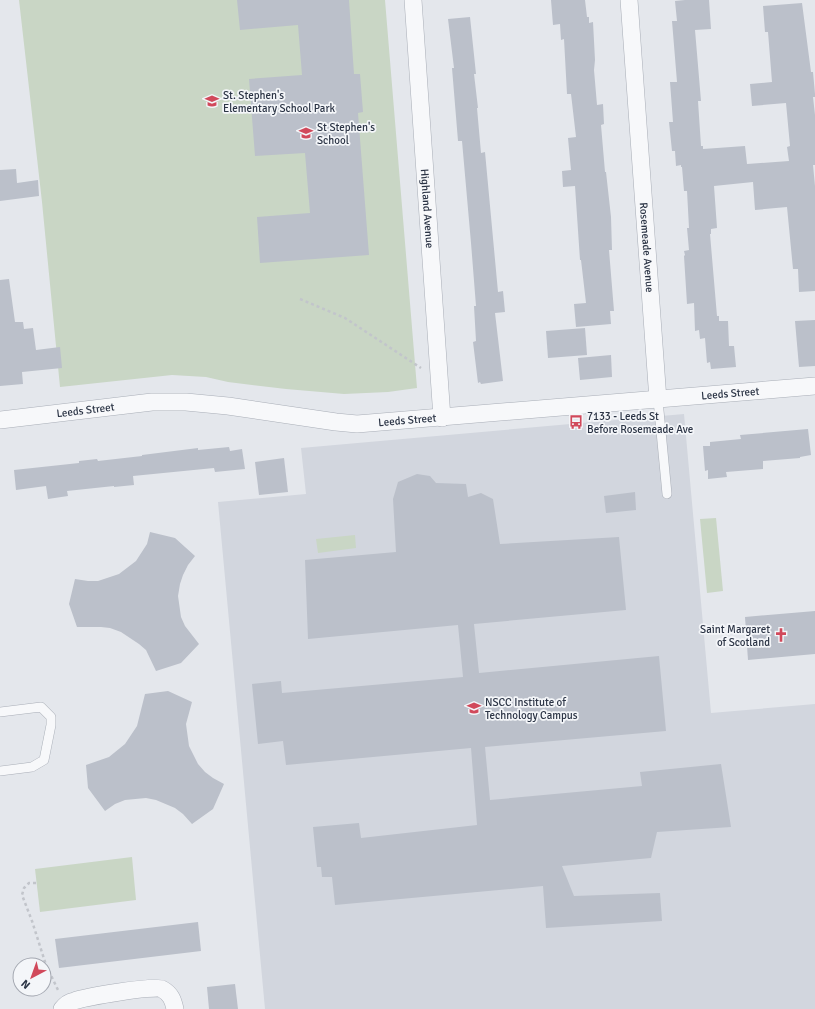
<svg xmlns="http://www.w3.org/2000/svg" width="815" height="1009" font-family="Signika,sans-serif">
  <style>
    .built { fill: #d2d6de }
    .green { fill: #c9d6c5 }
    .building { fill: #bbc0ca }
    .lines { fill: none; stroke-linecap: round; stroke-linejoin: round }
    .lane-casing { stroke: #a9aeb7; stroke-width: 10 }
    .street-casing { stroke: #a9aeb7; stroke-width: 18 }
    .path { stroke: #c2c5cb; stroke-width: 2.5; stroke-dasharray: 3 3; stroke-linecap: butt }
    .lane { stroke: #f7f8fa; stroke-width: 9 }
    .street { stroke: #f7f8fa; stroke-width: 17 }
    .labels { text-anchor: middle; stroke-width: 3.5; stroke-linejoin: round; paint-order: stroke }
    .poi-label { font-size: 11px; fill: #2b3445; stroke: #f4f6f9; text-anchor: start }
    .street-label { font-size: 11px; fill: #2b3445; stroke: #f4f6f9 }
  </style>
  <rect width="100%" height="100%" fill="#e4e7ec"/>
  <path class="built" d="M684,414l27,299 104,-9v305h-550l-47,-507 88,-8 -5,-46z"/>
  <g class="green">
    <path d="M19,0h366l32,388 -29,4 -44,2 -58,-5 -58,-7 -22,-5 -34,-2 -112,12 -18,-185z"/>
    <path d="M716,518l7,73 -16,2 -7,-74z"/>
    <path d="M355,535l1,13 -38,5 -2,-14z"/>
    <path d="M132,857l4,43 -96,12 -5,-43z"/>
  </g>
  <g class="building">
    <path d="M237,0h112l5,74h6l3,38 -5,1 11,142 -109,8 -3,-46 53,-4 -5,-60 -50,3 -6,-77 53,-4 -4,-50 -58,5z"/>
    <path d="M551,0h34l2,17h2v6l4,-1 2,38 -1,10 3,35 6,-1 1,20 -3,1 4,47h1l5,45 1,33h-3l5,61h-4l1,13 -35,3 -2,-23 12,-1 -5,-43h-1l-5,-74 -12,1 -1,-16 9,-1 -3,-32 8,-1 -5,-43h-4l-3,-55 -3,1 -1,-16 -7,1z"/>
    <path d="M685,0h24l2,29 -16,1 6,71h-3l3,45h2v3l42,-3 2,18 42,-3 -2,-14 3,-1 -4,-43 -34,3 -2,-22 22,-2 -4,-50h-3l-2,-26 39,-3 9,69h2l2,22v3h-2l2,18v50h-2l2,21v105l-16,1 -1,-23h-5l-6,-62 -32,3 -2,-28 -39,4 3,42 -6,1v5h-1l7,82h2v5h9l1,25h5l2,21 -25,2 -1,-7 -3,1 -2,-25 -5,1 -1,-9 -4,1 -1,-28 -7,1 -3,-48 1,-1 -1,-4 5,-1 -2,-22h2l-2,-37h-3l-2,-24h-1v-2l-5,1 -1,-15h-3l-3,-29h4l-3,-40h7l-5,-61h5l-2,-20z"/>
    <path d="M470,17l6,57h-2l4,34h-1l4,45 4,-1 13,140 5,-1 2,21 -10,1 8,68 -22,3 -1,-2 -2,1 -5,-41 3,-1 -2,-35h2l-5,-63 -9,-102h-4l-6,-73h2l-6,-49z"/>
    <path d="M16,169l1,14 21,-3 1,16 -39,5v-31z"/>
    <path d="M9,279l6,43h8l1,7 9,-1 3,22 24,-3 2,21 -40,4 1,12 -23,2v-106z"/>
    <path d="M815,320v46l-16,1 -4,-46z"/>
    <path d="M585,328l2,27 -39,3 -2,-27z"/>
    <path d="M611,355l1,22 -32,3 -2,-22z"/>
    <path d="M808,429l3,26 -11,2v1l-37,3v8l-37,3 1,5 -19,2v-9l-3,1 -2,-25h7v-4l31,-3 -1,-4z"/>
    <path d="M229,447l1,4 12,-2 3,20 -30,3 -1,-4 -81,8 1,9 -20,2v-1l-47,5 1,5 -20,3 -2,-13 -30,4 -2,-20 65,-7v-2l18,-2 1,2 44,-5v-1l56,-7v2z"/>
    <path d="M284,458l4,34 -29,3 -4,-33z"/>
    <path d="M417,474l13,2 6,7 30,1 2,13 13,-4 12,6 7,45 119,-7 7,73 -152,14 5,49 180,-17 7,75 -181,16 5,53 152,-14 -2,-14 81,-8 10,63 -74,5 -6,26 -89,8 12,30 86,-3 2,28 -116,7 -3,-42 -208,19 -3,-28h-10l-1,-10h-4l-4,-40 46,-4 2,15 116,-13 -6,-77 -185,17 -3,-24 -25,3 -6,-60 29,-3 1,12 181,-16 -5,-52 -150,14 -3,-79 91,-8 -3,-53 5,-17z"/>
    <path d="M635,492l1,18 -30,3 -2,-17z"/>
    <path d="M150,532l25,6 20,18 -7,9 -5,10 -3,9 -2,12 3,21 4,9 14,18 -18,19 -25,8 -10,-21 -7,-6 -18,-12 -11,-4 -9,-1h-24l-8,-23 6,-25 13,2h10l21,-7 17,-13 11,-17z"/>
    <path d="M815,611v43l-67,6 -3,-43z"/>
    <path d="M168,691l24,11 -6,22 3,22 9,18 7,8 8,6 11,6 -11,25 -21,15 -9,-10 -8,-6 -19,-8 -10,-2 -21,2 -10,4 -10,7 -17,-23 -2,-23 23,-8 16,-13 12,-18 8,-32z"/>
    <path d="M198,922l3,29 -142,17 -4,-29z"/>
    <path d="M235,984l3,25h-29l-2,-22z"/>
  </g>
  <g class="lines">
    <defs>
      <g id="lane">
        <path d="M658,400l9,94"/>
        <path d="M0,712l41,-5 10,10v8l-7,35 -12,7 -32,4"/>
      </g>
      <g id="street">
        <path id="s1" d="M413,0l29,418"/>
        <path id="s2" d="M629,0l29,400"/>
        <path id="s3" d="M0,420l152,-18h34l42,4 108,16 21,2 458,-38"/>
        <path d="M62,1009c3,-4 7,-7 12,-8 12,-4 80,-16 88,-12 9,5 11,11 13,20"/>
      </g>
    </defs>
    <use href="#lane" class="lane-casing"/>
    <use href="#street" class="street-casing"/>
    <g class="path">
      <path d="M300,299l45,19 76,50"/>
      <path d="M36,883h-7l-5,5 -2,7 10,26 14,44 12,25"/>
    </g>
    <use href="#lane" class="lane"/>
    <use href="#street" class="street"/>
  </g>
  <defs>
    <symbol id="school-bare" viewBox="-9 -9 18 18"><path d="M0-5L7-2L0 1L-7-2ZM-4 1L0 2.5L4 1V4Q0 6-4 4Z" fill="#d1495b" stroke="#f4f6f9" stroke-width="2.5" paint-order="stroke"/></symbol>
    <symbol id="bus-bare" viewBox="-9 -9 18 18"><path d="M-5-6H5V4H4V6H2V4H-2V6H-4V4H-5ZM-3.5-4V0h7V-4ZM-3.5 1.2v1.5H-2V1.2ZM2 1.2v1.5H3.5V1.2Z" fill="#d1495b" stroke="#f4f6f9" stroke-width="2.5" paint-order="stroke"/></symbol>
    <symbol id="church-bare" viewBox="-9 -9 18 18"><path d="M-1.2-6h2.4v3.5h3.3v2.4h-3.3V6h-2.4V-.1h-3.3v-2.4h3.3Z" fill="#d1495b" stroke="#f4f6f9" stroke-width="2.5" paint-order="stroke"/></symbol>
    <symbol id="university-bare" viewBox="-9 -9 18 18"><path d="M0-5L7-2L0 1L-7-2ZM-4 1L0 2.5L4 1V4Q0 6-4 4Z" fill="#d1495b" stroke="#f4f6f9" stroke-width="2.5" paint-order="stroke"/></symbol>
  </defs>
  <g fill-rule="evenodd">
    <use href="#school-bare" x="202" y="91" width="20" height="20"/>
    <use href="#school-bare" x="296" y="123" width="20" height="20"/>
    <use href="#bus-bare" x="566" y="412" width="20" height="20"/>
    <use href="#church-bare" x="771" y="625" width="20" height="20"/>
    <use href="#university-bare" x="464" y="698" width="20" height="20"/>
  </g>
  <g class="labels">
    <g class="poi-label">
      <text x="223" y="99">St. Stephen's<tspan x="223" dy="13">Elementary School Park</tspan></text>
      <text x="317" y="131">St Stephen's<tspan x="317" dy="13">School</tspan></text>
      <text x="587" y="420">7133 - Leeds St<tspan x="587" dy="13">Before Rosemeade Ave</tspan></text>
      <text x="770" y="633" text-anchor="end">Saint Margaret<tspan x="770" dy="13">of Scotland</tspan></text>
      <text x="485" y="706">NSCC Institute of<tspan x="485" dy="13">Technology Campus</tspan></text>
    </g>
    <g class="street-label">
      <text dy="4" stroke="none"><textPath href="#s1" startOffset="209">Highland Avenue</textPath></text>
      <text dy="4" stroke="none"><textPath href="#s2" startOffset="248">Rosemeade Avenue</textPath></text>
      <text dy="4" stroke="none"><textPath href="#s3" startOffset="734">Leeds Street</textPath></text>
      <text dy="4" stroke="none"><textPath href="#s3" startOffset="86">Leeds Street</textPath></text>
      <text dy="4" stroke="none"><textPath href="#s3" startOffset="410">Leeds Street</textPath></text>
    </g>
  </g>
  <g transform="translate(32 977) rotate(221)"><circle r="19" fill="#f4f6f9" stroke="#a4a8b1"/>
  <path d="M0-3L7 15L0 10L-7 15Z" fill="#d1495b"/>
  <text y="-6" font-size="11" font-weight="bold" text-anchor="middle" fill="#2b3445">N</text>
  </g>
</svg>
